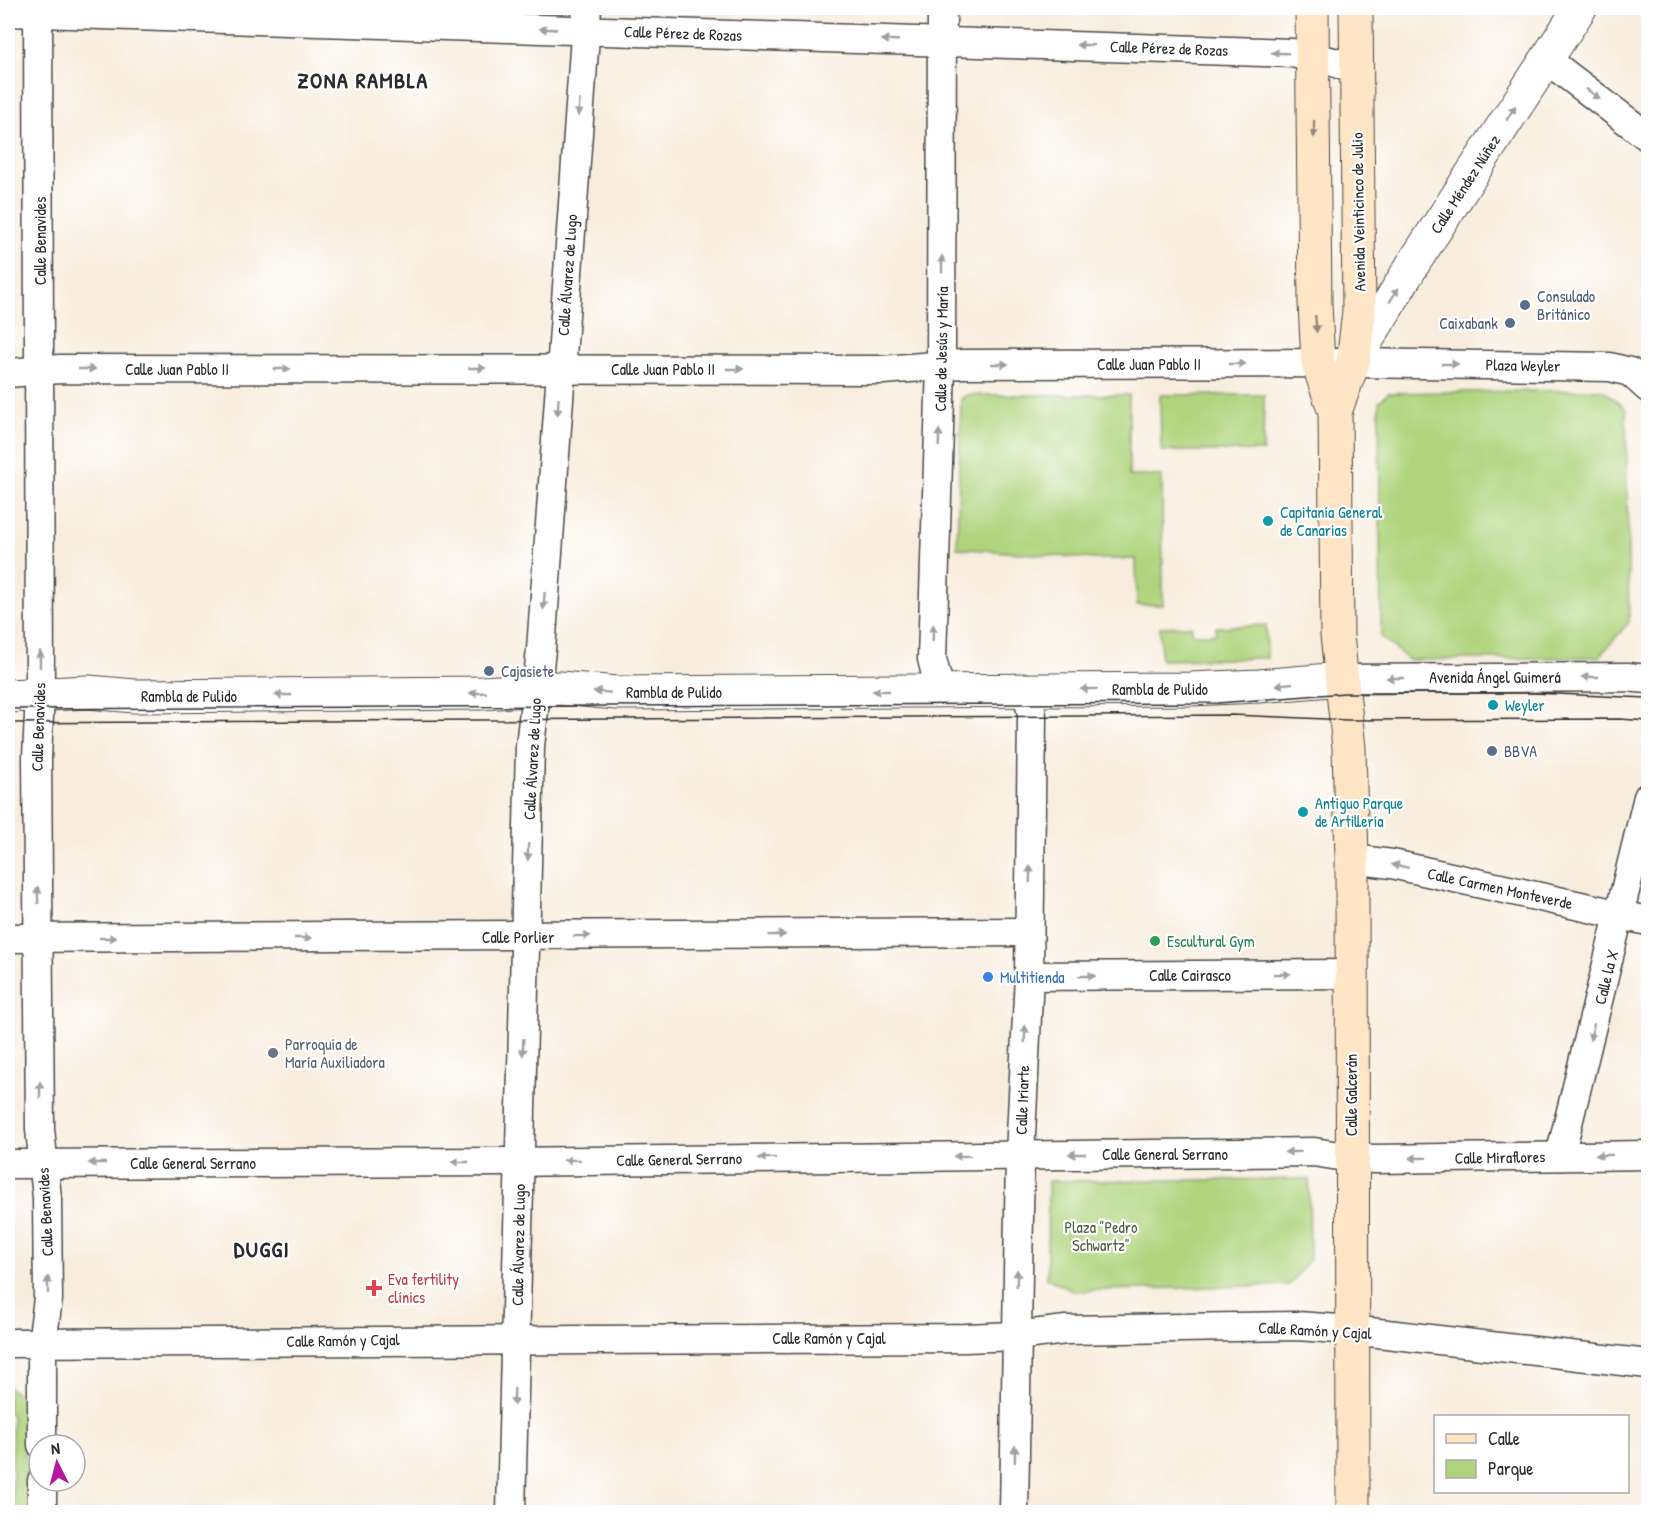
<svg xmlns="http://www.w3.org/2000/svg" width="1656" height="1520" font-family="'Patrick Hand',sans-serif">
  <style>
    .green { fill: #afd47d; stroke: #6d8054; stroke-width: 1.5 }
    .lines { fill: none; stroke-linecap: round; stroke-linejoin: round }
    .minor-casing { stroke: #4a4846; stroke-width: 31 }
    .tertiary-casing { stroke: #4a4846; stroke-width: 35 }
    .secondary-casing { stroke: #4a4846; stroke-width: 35 }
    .minor { stroke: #fff; stroke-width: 28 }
    .tertiary { stroke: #fff; stroke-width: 33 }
    .secondary { stroke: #fde5c5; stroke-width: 33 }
    .tram { stroke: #2b2b2b; stroke-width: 1.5 }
    .oneway { fill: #a0a0a0 }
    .oneway2 { fill: #948878 }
    .service-dot { fill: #5c6f8a; stroke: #fff; stroke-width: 2 }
    .culture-dot { fill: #0f9aa8; stroke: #fff; stroke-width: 2 }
    .leisure-dot { fill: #2e9e5b; stroke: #fff; stroke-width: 2 }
    .shop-dot { fill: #3f7fe0; stroke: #fff; stroke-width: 2 }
    .worship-dot { fill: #6b7280; stroke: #fff; stroke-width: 2 }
    .health-dot { fill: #e0444e; stroke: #fff; stroke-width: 2 }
    .labels { text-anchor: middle; stroke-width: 4.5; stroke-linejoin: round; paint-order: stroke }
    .street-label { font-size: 16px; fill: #2b2b2b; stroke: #fff }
    .service-label { font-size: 16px; fill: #4e5e75; stroke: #fff; text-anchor: start }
    .culture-label { font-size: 16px; fill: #0d838f; stroke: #fff; text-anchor: start }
    .leisure-label { font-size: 16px; fill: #27864d; stroke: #fff; text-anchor: start }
    .shop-label { font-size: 16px; fill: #366cbe; stroke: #fff; text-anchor: start }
    .worship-label { font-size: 16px; fill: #5b616d; stroke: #fff; text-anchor: start }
    .park-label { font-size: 16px; fill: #535e44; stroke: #fff }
    .health-label { font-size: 16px; fill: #be3a42; stroke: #fff; text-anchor: start }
    .district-label { font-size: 22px; font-weight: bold; letter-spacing: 1.5px; fill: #2b2b2b; stroke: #fff }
  </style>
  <rect width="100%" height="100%" fill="#fff"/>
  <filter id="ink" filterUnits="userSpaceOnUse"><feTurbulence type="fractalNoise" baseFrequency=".0167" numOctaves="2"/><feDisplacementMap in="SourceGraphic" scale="12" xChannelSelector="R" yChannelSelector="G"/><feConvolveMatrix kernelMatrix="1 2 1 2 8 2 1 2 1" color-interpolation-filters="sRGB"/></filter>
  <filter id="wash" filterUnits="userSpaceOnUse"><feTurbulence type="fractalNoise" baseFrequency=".008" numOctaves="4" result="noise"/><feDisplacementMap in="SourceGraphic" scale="24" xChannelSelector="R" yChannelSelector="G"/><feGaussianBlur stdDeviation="1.35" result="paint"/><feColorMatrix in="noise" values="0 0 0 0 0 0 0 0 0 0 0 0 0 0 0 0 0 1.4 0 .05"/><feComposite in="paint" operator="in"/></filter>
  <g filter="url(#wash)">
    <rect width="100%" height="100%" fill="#f8eddd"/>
    <g class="green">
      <path d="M1603,390l23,19 3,213 -30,35 -190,3 -28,-23 -2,-235 9,-9z"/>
      <path d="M967,395h162v81h33l1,129h-26l-1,-46h-41l-138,-11 4,-149z"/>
      <path d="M1160,395h104l-1,56h-102z"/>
      <path d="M1266,625l1,33 -106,2 -1,-33 31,-1 2,8h23v-7z"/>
      <path d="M1309,1179l1,80 -21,26 -217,6 -25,-13 1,-97z"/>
      <path d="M8,1386l15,14 5,112h-15l-1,-96 -4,-5z"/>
    </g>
  </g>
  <g filter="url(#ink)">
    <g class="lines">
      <defs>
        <g id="minor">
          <path d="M38,8l2,685 -3,64 3,372 7,69 1,101 -6,44v102"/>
          <path d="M8,12l1284,41 42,9 22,9"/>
          <path d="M1546,59l102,78"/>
          <path d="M8,373l52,-4 823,1 79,-6 391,-1 257,4 20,5 18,16"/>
          <path d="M1342,679l285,-2 21,2"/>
          <path d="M940,690l-8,-31 9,-294 1,-357"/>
          <path d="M1352,859l40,5 256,57"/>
          <path d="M8,938l1021,-6"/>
          <path d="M1029,976l322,-2"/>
          <path d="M1560,1156l88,-359"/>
          <path d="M8,1164l496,-2 810,-10 37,6 24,1 273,-4"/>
          <path d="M8,1343l957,-5 51,-2 50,-6 232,-4 54,4 296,34"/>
          <path d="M42,1481v31"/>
          <path d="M511,1512l19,-766 11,-96 46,-642"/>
          <path d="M1014,1512l6,-357 9,-179 3,-260 -5,-28"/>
        </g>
        <g id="tertiary">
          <path d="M1353,363l60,-99 167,-256"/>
          <path d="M8,696l80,-4 47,4 347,-3 78,-5 57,5 573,-4 69,-3 83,-7"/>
        </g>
        <g id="secondary">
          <path d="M1312,8l3,296 3,59 17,49 2,223 12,113 3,111 1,653"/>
          <path d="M1335,412l18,-49 6,-52 -3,-303"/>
        </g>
      </defs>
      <use href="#minor" class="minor-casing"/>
      <use href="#tertiary" class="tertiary-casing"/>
      <use href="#secondary" class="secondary-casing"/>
      <use href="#minor" class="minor"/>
      <use href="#tertiary" class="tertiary"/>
      <use href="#secondary" class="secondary"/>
      <g class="tram">
        <path d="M8,709l1210,-6 127,-10h189l114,5"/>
        <path d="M8,723l1224,-8 116,5 272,-1 28,2"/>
      </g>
    </g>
    <defs><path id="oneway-solid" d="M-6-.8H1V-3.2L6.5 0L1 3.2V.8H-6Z" transform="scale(1.5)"/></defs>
    <g class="oneway">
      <use href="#oneway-solid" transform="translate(548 29) rotate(-178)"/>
      <use href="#oneway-solid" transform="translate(890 40) rotate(-178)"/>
      <use href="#oneway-solid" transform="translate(1085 45) rotate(-178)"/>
      <use href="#oneway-solid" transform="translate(1280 53) rotate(-178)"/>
      <use href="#oneway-solid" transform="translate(1593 94) rotate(37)"/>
      <use href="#oneway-solid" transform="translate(579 108) rotate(94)"/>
      <use href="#oneway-solid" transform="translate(1511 113) rotate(-57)"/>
      <use href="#oneway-solid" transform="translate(942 264) rotate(-90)"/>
      <use href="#oneway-solid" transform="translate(1394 295) rotate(-59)"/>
      <use href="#oneway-solid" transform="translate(1000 364)"/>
      <use href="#oneway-solid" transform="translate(1237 364)"/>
      <use href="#oneway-solid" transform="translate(1450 364)"/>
      <use href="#oneway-solid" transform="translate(477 368)"/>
      <use href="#oneway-solid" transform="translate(87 369)"/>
      <use href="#oneway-solid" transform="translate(282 369)"/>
      <use href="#oneway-solid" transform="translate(735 369)"/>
      <use href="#oneway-solid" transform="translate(558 407) rotate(94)"/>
      <use href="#oneway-solid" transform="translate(939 438) rotate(-88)"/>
      <use href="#oneway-solid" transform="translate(544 601) rotate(94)"/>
      <use href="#oneway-solid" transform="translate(933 633) rotate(-88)"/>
      <use href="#oneway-solid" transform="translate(40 659) rotate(-90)"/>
      <use href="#oneway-solid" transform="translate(1590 677) rotate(180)"/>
      <use href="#oneway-solid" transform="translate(1395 678) rotate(180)"/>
      <use href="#oneway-solid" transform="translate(1284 684) rotate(174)"/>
      <use href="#oneway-solid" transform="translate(1089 689) rotate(179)"/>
      <use href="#oneway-solid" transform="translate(881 691) rotate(180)"/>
      <use href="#oneway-solid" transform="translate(602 692) rotate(-176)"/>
      <use href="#oneway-solid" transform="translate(478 693) rotate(178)"/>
      <use href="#oneway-solid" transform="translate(283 695) rotate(180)"/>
      <use href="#oneway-solid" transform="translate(528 852) rotate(91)"/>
      <use href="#oneway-solid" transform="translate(1400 866) rotate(-168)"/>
      <use href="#oneway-solid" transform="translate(1030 874) rotate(-89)"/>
      <use href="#oneway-solid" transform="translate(38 895) rotate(-91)"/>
      <use href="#oneway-solid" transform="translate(777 935) rotate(-1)"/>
      <use href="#oneway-solid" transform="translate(582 936) rotate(-1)"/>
      <use href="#oneway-solid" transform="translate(108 938)"/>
      <use href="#oneway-solid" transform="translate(303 938)"/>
      <use href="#oneway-solid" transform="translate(1282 974) rotate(-1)"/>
      <use href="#oneway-solid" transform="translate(1087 976)"/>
      <use href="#oneway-solid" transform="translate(1592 1032) rotate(104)"/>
      <use href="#oneway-solid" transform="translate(1025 1034) rotate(-88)"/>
      <use href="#oneway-solid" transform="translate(523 1047) rotate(92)"/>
      <use href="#oneway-solid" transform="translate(40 1090) rotate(-90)"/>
      <use href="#oneway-solid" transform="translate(1293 1152) rotate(179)"/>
      <use href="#oneway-solid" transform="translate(1077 1154) rotate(180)"/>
      <use href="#oneway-solid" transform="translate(1604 1155) rotate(179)"/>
      <use href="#oneway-solid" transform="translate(962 1156) rotate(179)"/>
      <use href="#oneway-solid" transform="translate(767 1158) rotate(179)"/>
      <use href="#oneway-solid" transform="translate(1418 1158) rotate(179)"/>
      <use href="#oneway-solid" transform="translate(572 1160) rotate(179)"/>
      <use href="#oneway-solid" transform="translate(460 1162) rotate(180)"/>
      <use href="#oneway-solid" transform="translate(97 1163) rotate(180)"/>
      <use href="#oneway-solid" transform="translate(1017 1278) rotate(-88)"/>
      <use href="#oneway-solid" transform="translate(48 1285) rotate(-90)"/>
      <use href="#oneway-solid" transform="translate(514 1397) rotate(92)"/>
      <use href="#oneway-solid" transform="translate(1015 1454) rotate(-89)"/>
    </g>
    <g class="oneway2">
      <use href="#oneway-solid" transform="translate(1314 129) rotate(90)"/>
      <use href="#oneway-solid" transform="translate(1316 324) rotate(86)"/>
    </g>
  </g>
  <g class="service-dot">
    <circle cx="1525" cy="305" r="6"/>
    <circle cx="1510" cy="323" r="6"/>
    <circle cx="489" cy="671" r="6"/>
    <circle cx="1492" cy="751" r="6"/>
  </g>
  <g class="culture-dot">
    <circle cx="1268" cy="521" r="6"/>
    <circle cx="1493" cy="705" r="6"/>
    <circle cx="1303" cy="812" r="6"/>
  </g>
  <circle class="leisure-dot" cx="1155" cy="941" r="6"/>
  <circle class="shop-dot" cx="988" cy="977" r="6"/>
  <circle class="worship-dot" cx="273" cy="1053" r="6"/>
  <path class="health-dot" d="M371 1279h6v6h6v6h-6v6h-6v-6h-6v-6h6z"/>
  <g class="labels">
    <g class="street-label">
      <text transform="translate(683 33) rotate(2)" y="6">Calle Pérez de Rozas</text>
      <text transform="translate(1169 48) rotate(2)" y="6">Calle Pérez de Rozas</text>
      <text transform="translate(1465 184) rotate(-57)" y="6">Calle Méndez Núñez</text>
      <text transform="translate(1358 212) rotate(-91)" y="6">Avenida Veinticinco de Julio</text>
      <text transform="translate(40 241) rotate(-90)" y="6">Calle Benavides</text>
      <text transform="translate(567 275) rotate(-86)" y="6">Calle Álvarez de Lugo</text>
      <text transform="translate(941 349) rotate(-89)" y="6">Calle de Jesús y María</text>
      <text x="1149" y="370">Calle Juan Pablo II</text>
      <text transform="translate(1523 365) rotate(1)" y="6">Plaza Weyler</text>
      <text x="177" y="375">Calle Juan Pablo II</text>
      <text x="663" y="375">Calle Juan Pablo II</text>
      <text x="1495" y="683">Avenida Ángel Guimerá</text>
      <text x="1160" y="695">Rambla de Pulido</text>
      <text x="674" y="698">Rambla de Pulido</text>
      <text x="189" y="702">Rambla de Pulido</text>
      <text transform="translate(38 727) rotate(-88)" y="6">Calle Benavides</text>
      <text transform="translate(532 759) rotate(-87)" y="6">Calle Álvarez de Lugo</text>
      <text transform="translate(1500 888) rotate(12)" y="6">Calle Carmen Monteverde</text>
      <text x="518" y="943">Calle Porlier</text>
      <text x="1190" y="981">Calle Cairasco</text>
      <text transform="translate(1606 977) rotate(-76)" y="6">Calle la X</text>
      <text transform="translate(1351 1095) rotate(-90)" y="6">Calle Galcerán</text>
      <text transform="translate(1022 1100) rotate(-88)" y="6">Calle Iriarte</text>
      <text x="1165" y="1160">Calle General Serrano</text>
      <text transform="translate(1500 1157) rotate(-1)" y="6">Calle Miraflores</text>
      <text transform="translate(679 1159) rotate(-1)" y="6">Calle General Serrano</text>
      <text x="193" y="1169">Calle General Serrano</text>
      <text transform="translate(45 1212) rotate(-93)" y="6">Calle Benavides</text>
      <text transform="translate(518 1245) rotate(-89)" y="6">Calle Álvarez de Lugo</text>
      <text transform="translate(1315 1330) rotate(3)" y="6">Calle Ramón y Cajal</text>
      <text x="829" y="1344">Calle Ramón y Cajal</text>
      <text transform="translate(343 1340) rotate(-1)" y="6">Calle Ramón y Cajal</text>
    </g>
    <g class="service-label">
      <text x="1537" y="302">Consulado<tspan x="1537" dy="18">Británico</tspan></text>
      <text x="1498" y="329" text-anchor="end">Caixabank</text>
      <text x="501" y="677">Cajasiete</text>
      <text x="1504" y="757">BBVA</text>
    </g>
    <g class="culture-label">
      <text x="1280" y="518">Capitanía General<tspan x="1280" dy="18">de Canarias</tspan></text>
      <text x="1505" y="711">Weyler</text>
      <text x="1315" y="809">Antiguo Parque<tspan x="1315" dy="18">de Artillería</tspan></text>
    </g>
    <g class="leisure-label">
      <text x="1167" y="947">Escultural Gym</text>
    </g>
    <g class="shop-label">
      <text x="1000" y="983">Multitienda</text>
    </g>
    <g class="worship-label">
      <text x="285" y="1050">Parroquia de<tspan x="285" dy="18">María Auxiliadora</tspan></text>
    </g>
    <g class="park-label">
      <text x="1101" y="1233">Plaza "Pedro<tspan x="1101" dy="18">Schwartz"</tspan></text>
    </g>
    <g class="health-label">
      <text x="388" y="1285">Eva fertility<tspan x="388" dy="18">clínics</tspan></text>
    </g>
    <g class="district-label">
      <text x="363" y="88">ZONA RAMBLA</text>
      <text x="262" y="1257">DUGGI</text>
    </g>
  </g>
  <rect width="1656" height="1520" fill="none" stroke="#fff" stroke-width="30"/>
  <rect x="1434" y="1415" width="195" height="78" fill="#ffffff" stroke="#aaaaaa" stroke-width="1.5"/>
  <rect x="1446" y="1434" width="30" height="9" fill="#fde5c5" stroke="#aaaaaa" stroke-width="1.5"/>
  <text x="1488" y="1445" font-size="18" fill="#2b2b2b">Calle</text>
  <rect x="1446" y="1460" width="30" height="18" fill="#afd47d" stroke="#aaaaaa" stroke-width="1.5"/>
  <text x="1488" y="1475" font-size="18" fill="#2b2b2b">Parque</text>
  <g transform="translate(57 1463) rotate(354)"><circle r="28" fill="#ffffff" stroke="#aaaaaa" stroke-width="1.5"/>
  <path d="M0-4.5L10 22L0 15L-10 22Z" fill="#b5179e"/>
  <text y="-9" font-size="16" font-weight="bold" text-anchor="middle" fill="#2b2b2b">N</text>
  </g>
</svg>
